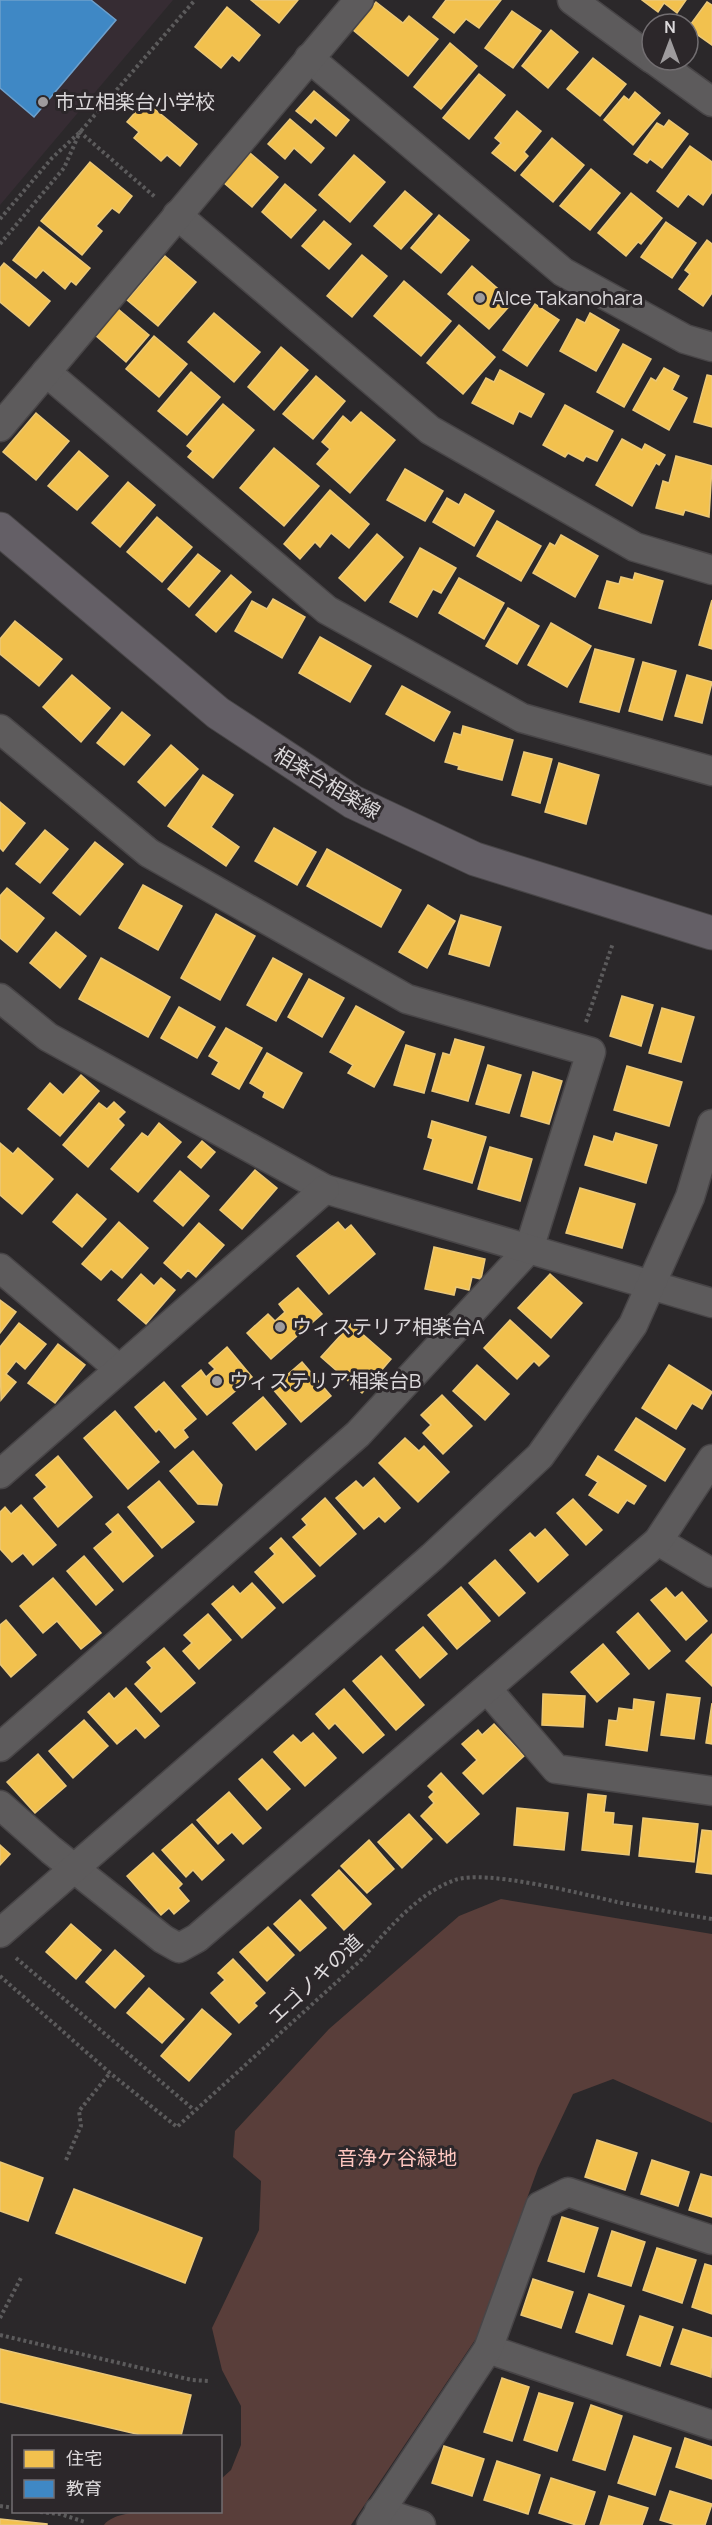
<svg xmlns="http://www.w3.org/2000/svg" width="712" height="2525" font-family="Manrope,'Noto Sans JP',sans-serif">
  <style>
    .built { fill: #362c33 }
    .green { fill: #593e3a }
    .homes { fill: #f2c14e; stroke: #ebc878; stroke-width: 1.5 }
    .schools { fill: #3f88c5; stroke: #6ea0cc; stroke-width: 1.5 }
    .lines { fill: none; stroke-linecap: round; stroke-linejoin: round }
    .minor-casing { stroke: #484547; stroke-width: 31 }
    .major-casing { stroke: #484547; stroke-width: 35 }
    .path { stroke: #5c5b5c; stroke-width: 4; stroke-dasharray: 3 3; stroke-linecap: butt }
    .minor { stroke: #5d5b5c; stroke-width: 28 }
    .major { stroke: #645f66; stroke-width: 33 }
    .poi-dot { fill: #9e9b9d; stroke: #2c272a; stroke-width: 2 }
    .labels { text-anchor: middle; stroke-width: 6; stroke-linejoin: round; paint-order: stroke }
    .poi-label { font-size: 20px; fill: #dcd9db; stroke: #2c272a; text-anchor: start }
    .street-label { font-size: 20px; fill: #dcd9db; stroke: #2c272a }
    .park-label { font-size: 20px; fill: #fec6bf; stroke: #2c272a }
  </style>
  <rect width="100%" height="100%" fill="#2b282a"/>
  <path class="built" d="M0,0h173l-173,205z"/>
  <path class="green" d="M501,1899l211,35v189l-99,-44 -40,15 -35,74 -61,169 -126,188h-247c15,-21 91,-13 116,-13l1,-33 10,-9 10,-25v-39l-19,-36 -10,-42 47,-98 2,-49 -28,-24 2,-26 94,-102 130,-113z"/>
  <g class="homes">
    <path d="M251,0h47l-19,23z"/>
    <path d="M446,0h55l-22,28 -13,-9 -12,14 -21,-16z"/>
    <path d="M642,0h44l-9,13 -13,-10 -6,9z"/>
    <path d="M376,2l27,21 6,-7 29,23 -30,37 -55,-46z"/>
    <path d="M707,2l5,3v40l-24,-17z"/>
    <path d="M227,7l33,28 -21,26 -7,-6 -11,13 -26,-21z"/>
    <path d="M512,11l29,20 -28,37 -28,-20z"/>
    <path d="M551,30l27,22 -30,36 -26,-22z"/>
    <path d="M450,43l27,23 -36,43 -27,-22z"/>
    <path d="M593,58l33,26 -26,32 -33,-27z"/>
    <path d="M479,74l26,21 -36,44 -26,-21z"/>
    <path d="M314,91l35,29 -13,16 -21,-18 -4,5 -15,-12z"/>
    <path d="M635,92l25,21 -27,32 -29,-25 20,-24 5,4z"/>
    <path d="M145,101l52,43 -17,22 -13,-11 -6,6 -27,-23 5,-6 -12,-10z"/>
    <path d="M517,111l24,20 -17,21 4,4 -13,15 -23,-18 9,-10 -6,-5z"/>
    <path d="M290,119l34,29 -13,15 -17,-15 -9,11 -17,-15z"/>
    <path d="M669,120l19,14 -26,34 -12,-9 -3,4 -13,-9 23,-31 7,4z"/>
    <path d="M552,138l32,27 -31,37 -32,-27z"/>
    <path d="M690,146l22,16v30l-9,13 -15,-11 -10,13 -21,-16z"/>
    <path d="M250,153l28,24 -26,30 -28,-24z"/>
    <path d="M354,155l31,27 -35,40 -31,-27z"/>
    <path d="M90,162l42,34 -13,17 -7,-5 -16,18 6,5 -20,24 -41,-34z"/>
    <path d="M591,169l29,24 -30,37 -30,-24z"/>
    <path d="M285,184l31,26 -25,28 -29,-26z"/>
    <path d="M405,191l27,23 -31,35 -27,-23z"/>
    <path d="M631,193l31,25 -21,26 -3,-2 -12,14 -28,-23z"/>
    <path d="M439,215l30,25 -28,33 -30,-25z"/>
    <path d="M324,221l27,23 -22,25 -27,-23z"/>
    <path d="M666,222l30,21 -24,35 -31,-21z"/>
    <path d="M39,227l51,41 -14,17 -5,-4 -6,8 -22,-19 -7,8 -23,-18z"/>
    <path d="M707,240l5,4v49l-9,13 -24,-17 11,-15 -5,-4z"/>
    <path d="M362,255l25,21 -35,41 -25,-21z"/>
    <path d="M165,256l31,26 -38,44 -31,-26z"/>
    <path d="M4,263l46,38 -21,25 -29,-24v-34z"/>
    <path d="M472,266l41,36 -24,27 -41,-35z"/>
    <path d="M404,281l47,40 -30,35 -47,-40z"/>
    <path d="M535,304l24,16 -32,46 -24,-16z"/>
    <path d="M118,309l31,26 -23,27 -31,-27z"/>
    <path d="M214,313l46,39 -26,30 -46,-40z"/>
    <path d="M590,313l29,17 -23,41 -36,-20 17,-32 8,4z"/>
    <path d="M459,325l36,32 -32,37 -36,-31z"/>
    <path d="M154,336l33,28 -28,33 -33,-28z"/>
    <path d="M623,344l28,15 -27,48 -27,-15z"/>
    <path d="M281,347l27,23 -34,40 -26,-23z"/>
    <path d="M664,368l15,8 -7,14 15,8 -18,32 -36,-20 18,-32 5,3z"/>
    <path d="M500,370l44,24 -13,23 -12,-6 -6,13 -41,-21 14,-25 8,4z"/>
    <path d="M191,372l29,25 -33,38 -29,-24z"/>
    <path d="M707,375l5,1v51l-18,-5z"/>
    <path d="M316,376l29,25 -32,38 -30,-25z"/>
    <path d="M223,404l31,26 -41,48 -25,-21 5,-6 -6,-5z"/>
    <path d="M565,405l48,26 -16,30 -11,-5 -3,5 -15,-8 -3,4 -22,-12z"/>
    <path d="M361,412l34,28 -45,53 -33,-29 13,-15 -8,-7 21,-26 8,7z"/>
    <path d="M36,413l33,28 -33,39 -33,-28z"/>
    <path d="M622,439l20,11 3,-6 20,11 -6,10 -3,-2 -24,43 -36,-21z"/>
    <path d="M274,448l45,38 -35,40 -44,-38z"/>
    <path d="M79,451l29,25 -31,34 -29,-24z"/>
    <path d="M676,456l36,10 -3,51 -24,-7 -2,5 -27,-7 7,-27 6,2z"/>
    <path d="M405,469l38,22 -18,30 -38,-21z"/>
    <path d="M128,482l27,23 -35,42 -28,-24z"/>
    <path d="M330,490l39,34 -20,24 -18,-15 -11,14 -5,-5 -15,17 -16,-15z"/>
    <path d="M465,494l29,17 -20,35 -41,-24 14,-24 12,7z"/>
    <path d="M157,517l35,30 -30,35 -35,-30z"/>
    <path d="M497,521l44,25 -20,35 -44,-25z"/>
    <path d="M377,534l26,23 -38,44 -26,-23z"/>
    <path d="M561,535l37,21 -23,41 -42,-24 17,-30 5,3z"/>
    <path d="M420,548l36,20 -15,25 -8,-4 -16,28 -27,-15z"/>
    <path d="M198,554l22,17 -31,36 -21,-18z"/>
    <path d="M635,573l28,8 -12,42 -52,-15 8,-27 12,3 2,-7 12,3z"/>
    <path d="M231,575l20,17 -35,40 -20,-17z"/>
    <path d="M459,578l45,25 -20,36 -45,-26z"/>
    <path d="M273,599l32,18 -23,41 -47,-27 17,-30 15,8z"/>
    <path d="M712,600v49l-13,-4z"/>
    <path d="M508,608l31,18 -22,38 -31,-18z"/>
    <path d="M15,621l47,38 -23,27 -39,-32v-15z"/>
    <path d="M551,623l40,23 -24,41 -39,-22z"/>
    <path d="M320,637l51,29 -21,36 -51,-29z"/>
    <path d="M595,649l39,10 -15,53 -39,-10z"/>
    <path d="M643,662l33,9 -14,49 -33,-9z"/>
    <path d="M72,675l38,33 -29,34 -38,-35z"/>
    <path d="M687,675l25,7 -10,41 -27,-7z"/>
    <path d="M402,686l48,26 -16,29 -48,-27z"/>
    <path d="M122,712l28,23 -26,30 -27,-22z"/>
    <path d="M463,726l50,14 -11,40 -44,-11 1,-3 -14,-4 9,-29 7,2z"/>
    <path d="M171,745l27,24 -33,37 -27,-24z"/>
    <path d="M524,752l28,7 -12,44 -28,-8z"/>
    <path d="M559,763l40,12 -13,49 -41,-12z"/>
    <path d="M203,775l30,20 -22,32 28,20 -13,19 -58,-40z"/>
    <path d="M0,802l25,21 -22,28 -3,-3z"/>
    <path d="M274,828l42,24 -19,33 -42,-24z"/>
    <path d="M45,830l23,19 -28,34 -24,-19z"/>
    <path d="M95,842l28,22 -43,51 -27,-22z"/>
    <path d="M327,849l74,41 -20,37 -74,-41z"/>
    <path d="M143,885l39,21 -24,44 -39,-22z"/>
    <path d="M7,888l37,30 -27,34 -17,-14v-42z"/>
    <path d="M428,905l27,16 -28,47 -28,-16z"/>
    <path d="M216,914l39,22 -35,64 -39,-22z"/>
    <path d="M461,915l40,12 -12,39 -40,-12z"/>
    <path d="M56,932l30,24 -26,32 -30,-25z"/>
    <path d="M101,958l69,39 -22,40 -69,-38z"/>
    <path d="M273,958l29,16 -26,47 -29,-16z"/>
    <path d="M309,979l35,19 -22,39 -34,-20z"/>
    <path d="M622,996l31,9 -12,41 -31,-10z"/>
    <path d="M356,1006l48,26 -30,55 -26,-14 5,-8 -23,-13z"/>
    <path d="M179,1007l36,20 -18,31 -36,-20z"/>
    <path d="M662,1008l32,9 -13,45 -32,-9z"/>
    <path d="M226,1028l36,20 -23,41 -27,-15 7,-12 -10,-6z"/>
    <path d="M455,1039l29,8 -16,54 -36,-10 11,-38 7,2z"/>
    <path d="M406,1045l29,9 -11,39 -30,-8z"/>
    <path d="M267,1053l35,20 -19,35 -20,-11 2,-5 -15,-9z"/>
    <path d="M488,1065l33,10 -12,38 -33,-9z"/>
    <path d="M627,1066l55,16 -13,44 -55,-16z"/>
    <path d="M533,1072l29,9 -13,43 -28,-8z"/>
    <path d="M81,1075l18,16 -39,45 -32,-27 22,-26 13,12z"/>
    <path d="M114,1102l11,10 -7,7 6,6 -36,42 -25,-22 36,-42 8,6z"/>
    <path d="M432,1121l54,16 -14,46 -48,-14 9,-30 -5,-2z"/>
    <path d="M159,1123l22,19 -43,50 -27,-23 31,-36 6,4z"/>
    <path d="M616,1133l41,12 -11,38 -61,-18 9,-29 19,6z"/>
    <path d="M202,1141l13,11 -14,16 -13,-11z"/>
    <path d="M0,1143l13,11 5,-6 35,31 -31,35 -22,-19z"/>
    <path d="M490,1147l42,12 -12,42 -42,-12z"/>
    <path d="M255,1170l22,18 -35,41 -22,-19z"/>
    <path d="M180,1171l29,25 -26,30 -29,-25z"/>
    <path d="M580,1188l55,16 -13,44 -56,-15z"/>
    <path d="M77,1194l29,25 -24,28 -29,-25z"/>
    <path d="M119,1222l29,26 -26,30 -11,-9 -10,11 -19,-16z"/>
    <path d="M338,1222l7,8 6,-5 24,29 -46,40 -32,-38z"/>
    <path d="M199,1223l25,22 -28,32 -8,-7 -7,8 -17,-15z"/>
    <path d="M434,1247l51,12 -4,20 -9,-2 -3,13 -13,-3 -2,8 -29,-6z"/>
    <path d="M141,1274l13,12 7,-8 14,12 -29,34 -28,-24z"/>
    <path d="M550,1274l32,29 -31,35 -33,-30z"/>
    <path d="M298,1288l24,26 -51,45 -24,-26 21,-19 7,7 10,-9 -6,-8z"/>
    <path d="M0,1300l16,12 -16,21z"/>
    <path d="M510,1320l39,36 -10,10 -5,-5 -17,18 -33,-31z"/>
    <path d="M19,1323l27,21 -21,25 -9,-8 -10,13 10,8 -15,18 -1,-53z"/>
    <path d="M351,1324l40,35 -29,34 -41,-36z"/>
    <path d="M58,1344l27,21 -30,38 -27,-20z"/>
    <path d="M227,1347l25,30 -45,38 -25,-29 19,-16 5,7 9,-8 -6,-6z"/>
    <path d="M302,1362l29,34 -30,26 -29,-34z"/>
    <path d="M477,1365l32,29 -24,26 -32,-29z"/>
    <path d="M669,1365l43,27 -10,17 -10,-6 -16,26 -34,-21z"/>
    <path d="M164,1382l32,37 -13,11 5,7 -13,11 -16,-19 -3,3 -21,-25z"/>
    <path d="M442,1395l30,31 -29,28 -20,-21 8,-8 -10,-10z"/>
    <path d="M263,1397l23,27 -30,26 -23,-27z"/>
    <path d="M115,1411l44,51 -31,27 -44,-51z"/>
    <path d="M636,1418l49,31 -20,32 -50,-31z"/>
    <path d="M405,1438l14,13 5,-5 25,26 -31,30 -39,-39z"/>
    <path d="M193,1451l29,34 -5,20 -19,-1 -28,-33z"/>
    <path d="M58,1456l34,41 -34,30 -24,-29 13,-11 -11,-12z"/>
    <path d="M598,1456l48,30 -12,18 -7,-4 -9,13 -29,-18 9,-13 -12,-7z"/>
    <path d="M374,1478l26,30 -15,14 -6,-6 -15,13 -28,-31 20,-17 7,7z"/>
    <path d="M159,1481l35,41 -32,26 -34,-41z"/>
    <path d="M325,1498l31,36 -36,32 -27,-29 14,-12 -5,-6z"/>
    <path d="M573,1499l29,31 -16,15 -29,-32z"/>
    <path d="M21,1505l35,40 -23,20 -10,-12 -11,9 -12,-13v-37l5,-5 6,7z"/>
    <path d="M118,1514l35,42 -30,26 -29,-34 19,-16 -7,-8z"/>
    <path d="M545,1529l23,26 -30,27 -28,-32 20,-17 5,5z"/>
    <path d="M281,1538l34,38 -32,27 -28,-31 20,-18 -5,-6z"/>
    <path d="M84,1556l29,34 -17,15 -29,-34z"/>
    <path d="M495,1560l30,33 -26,23 -30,-33z"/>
    <path d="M53,1578l48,55 -20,16 -24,-28 -14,12 -23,-27z"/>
    <path d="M252,1583l23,25 -33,30 -30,-34 21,-18 7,8z"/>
    <path d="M461,1587l29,34 -33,28 -29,-34z"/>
    <path d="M666,1588l9,10 7,-6 25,29 -21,19 -35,-40z"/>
    <path d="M638,1613l32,38 -21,18 -32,-37z"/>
    <path d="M208,1614l23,26 -32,29 -16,-18 9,-8 -8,-8z"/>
    <path d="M6,1620l30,35 -25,22 -11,-13v-39z"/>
    <path d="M423,1627l24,27 -27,24 -24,-28z"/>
    <path d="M712,1634v52l-26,-25z"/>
    <path d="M603,1644l26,30 -32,28 -26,-30z"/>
    <path d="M164,1648l31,35 -34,29 -26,-28 17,-16 -5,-6z"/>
    <path d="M381,1656l43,49 -28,25 -43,-49z"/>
    <path d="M126,1688l33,38 -14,12 -9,-10 -19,16 -29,-32 21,-19 5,6z"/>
    <path d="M344,1689l40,46 -21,18 -28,-30 -6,6 -13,-15z"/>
    <path d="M543,1694l42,2 -2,31 -41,-2z"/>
    <path d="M667,1694l33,4 -6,41 -33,-4z"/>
    <path d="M634,1699l20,3 -7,49 -41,-6 3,-25 8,1 2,-13 14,2z"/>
    <path d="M712,1703v41l-6,-1z"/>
    <path d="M84,1720l24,26 -35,32 -24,-27z"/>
    <path d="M494,1724l30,32 -41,38 -20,-21 14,-13 -15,-16 16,-14 4,5z"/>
    <path d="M313,1733l23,25 -31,28 -31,-34 19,-17 8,8z"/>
    <path d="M38,1754l28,32 -31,27 -28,-31z"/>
    <path d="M262,1759l28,30 -23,21 -28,-31z"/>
    <path d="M441,1773l38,41 -32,29 -26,-27 13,-13 -5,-6 5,-5 -6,-6z"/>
    <path d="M229,1792l32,36 -18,16 -11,-12 -14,12 -21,-24z"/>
    <path d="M588,1794l18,2 -2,16 10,1 -1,11 19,2 -3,29 -47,-5z"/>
    <path d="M517,1808l51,5 -4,37 -50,-5z"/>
    <path d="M409,1814l23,25 -30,29 -24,-26z"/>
    <path d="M643,1818l55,6 -4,38 -55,-6z"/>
    <path d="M192,1824l32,36 -22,20 -9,-10 -7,7 -24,-27z"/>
    <path d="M702,1830l10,1v43l-16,-2z"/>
    <path d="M369,1840l25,29 -27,24 -26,-27z"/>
    <path d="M0,1845l10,9 -10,11z"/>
    <path d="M153,1853l29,31 -4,4 11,13 -15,13 -5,-6 -8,7 -34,-39z"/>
    <path d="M339,1870l32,34 -27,26 -32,-35z"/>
    <path d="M300,1900l26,28 -26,23 -26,-27z"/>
    <path d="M71,1924l30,26 -25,29 -30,-27z"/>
    <path d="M268,1927l26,28 -27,26 -27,-29z"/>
    <path d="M115,1950l29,26 -29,32 -29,-26z"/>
    <path d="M233,1959l32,34 -11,10 3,3 -18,17 -28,-30 14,-13 -7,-7z"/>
    <path d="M149,1988l35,31 -22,24 -35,-30z"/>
    <path d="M202,2009l29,25 -42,47 -28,-25z"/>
    <path d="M597,2140l40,13 -12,37 -40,-13z"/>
    <path d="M652,2160l37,12 -11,34 -37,-12z"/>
    <path d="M0,2162l43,16 -15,43 -28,-10z"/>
    <path d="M701,2174l11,3v40l-23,-7z"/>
    <path d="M74,2189l128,49 -17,45 -129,-50z"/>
    <path d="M562,2217l36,11 -14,44 -36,-11z"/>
    <path d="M612,2231l33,11 -14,44 -33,-10z"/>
    <path d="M657,2248l39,12 -14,43 -39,-13z"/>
    <path d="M705,2264l7,2v48l-20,-7z"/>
    <path d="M533,2279l40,13 -12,36 -40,-13z"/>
    <path d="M589,2294l35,12 -12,38 -36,-12z"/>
    <path d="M640,2316l33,11 -13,39 -33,-11z"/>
    <path d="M683,2329l29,9 -1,39 -40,-13z"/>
    <path d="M0,2349l191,46 -10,41h-36l-145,-34z"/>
    <path d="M502,2378l27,9 -17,54 -28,-9z"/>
    <path d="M539,2393l34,10 -16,48 -33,-11z"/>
    <path d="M591,2405l31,11 -17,54 -32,-10z"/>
    <path d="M634,2436l37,12 -16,47 -37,-12z"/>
    <path d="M685,2438l27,9v32l-36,-12z"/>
    <path d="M444,2446l40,13 -12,37 -40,-13z"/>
    <path d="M497,2461l43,14 -12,39 -44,-14z"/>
    <path d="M551,2478l44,14 -11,33h-8l-37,-12z"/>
    <path d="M670,2491l42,13 -7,21h-29l-16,-5z"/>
    <path d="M609,2496l39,12 -6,17h-42z"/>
    <path d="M0,2519l47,5v1h-47z"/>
  </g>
  <path class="schools" d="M0,0h91l25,20 -82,97 -34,-29z"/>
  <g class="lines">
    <defs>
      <g id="minor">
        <path d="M572,0l80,59"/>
        <path d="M309,58l254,214 122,67 27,8"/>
        <path d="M654,60l58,42"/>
        <path d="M177,215l253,215 205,117 77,23"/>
        <path d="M46,372l281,238 195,108 190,53"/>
        <path d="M0,427l359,-427"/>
        <path d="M0,729l149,124 258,146 184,53 -62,197 -171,185 -358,313"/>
        <path d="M0,998l48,39 277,152 387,114"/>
        <path d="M0,1268l119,101"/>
        <path d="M0,1474l325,-285"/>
        <path d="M658,1541l54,32"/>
        <path d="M487,1689l69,80 156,22"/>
        <path d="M0,1805l51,45 112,89 16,9 18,-10 461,-397 54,-82"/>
        <path d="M0,1933l432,-376 108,-101 93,-131 57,-128 22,-73"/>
        <path d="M488,2349l224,76"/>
        <path d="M379,2511l42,14"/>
        <path d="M371,2525l117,-176 52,-143 28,-14 144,48"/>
      </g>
      <path id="major" d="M0,529l218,184 135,89 122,57 237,74"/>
    </defs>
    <use href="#minor" class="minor-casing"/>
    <use href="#major" class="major-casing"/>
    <g class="path">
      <path d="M0,219l52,-61 28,-26 115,-132"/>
      <path d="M0,244l64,-76 16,-36 75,65"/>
      <path d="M586,1022l27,-79"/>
      <path d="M16,1958l177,151"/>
      <path d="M0,1976l110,97 67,54 185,-168c25,-29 56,-66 93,-79 30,-11 128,14 162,22 32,6 63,12 95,17"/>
      <path d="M66,2160l15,-34 -2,-15 31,-38"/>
      <path d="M0,2318l22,-42"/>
      <path d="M0,2335l192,45 17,1"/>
      <path d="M0,2506l14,2"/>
      <path d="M40,2512l20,2 25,8"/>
    </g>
    <use href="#minor" class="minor"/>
    <use href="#major" class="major"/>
  </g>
  <g class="poi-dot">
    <circle cx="43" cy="102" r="6"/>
    <circle cx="480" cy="298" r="6"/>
    <circle cx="280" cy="1327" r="6"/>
    <circle cx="217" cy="1381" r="6"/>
  </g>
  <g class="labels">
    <g class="poi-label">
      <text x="55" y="109">市立相楽台小学校</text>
      <text x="492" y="305">Alce Takanohara</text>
      <text x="292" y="1334">ウィステリア相楽台A</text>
      <text x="229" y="1388">ウィステリア相楽台B</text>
    </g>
    <g class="street-label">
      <text transform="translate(327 783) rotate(31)" y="7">相楽台相楽線</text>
      <text transform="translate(315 1979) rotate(-43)" y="7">エゴノキの道</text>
    </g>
    <g class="park-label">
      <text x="397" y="2165">音浄ケ谷緑地</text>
    </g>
  </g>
  <rect x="12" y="2435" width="210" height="78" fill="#2c272a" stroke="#726e71" stroke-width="1.5"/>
  <rect x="24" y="2450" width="30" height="18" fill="#f2c14e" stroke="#726e71" stroke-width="1.5"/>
  <text x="66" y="2465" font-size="18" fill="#dcd9db">住宅</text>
  <rect x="24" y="2480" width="30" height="18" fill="#3f88c5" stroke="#726e71" stroke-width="1.5"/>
  <text x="66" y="2495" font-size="18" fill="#dcd9db">教育</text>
  <g transform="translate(670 42)"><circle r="28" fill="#2c272a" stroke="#726e71" stroke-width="1.5"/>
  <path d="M0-4.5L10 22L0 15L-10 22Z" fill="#9e9b9d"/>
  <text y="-9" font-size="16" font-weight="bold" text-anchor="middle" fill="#dcd9db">N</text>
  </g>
</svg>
